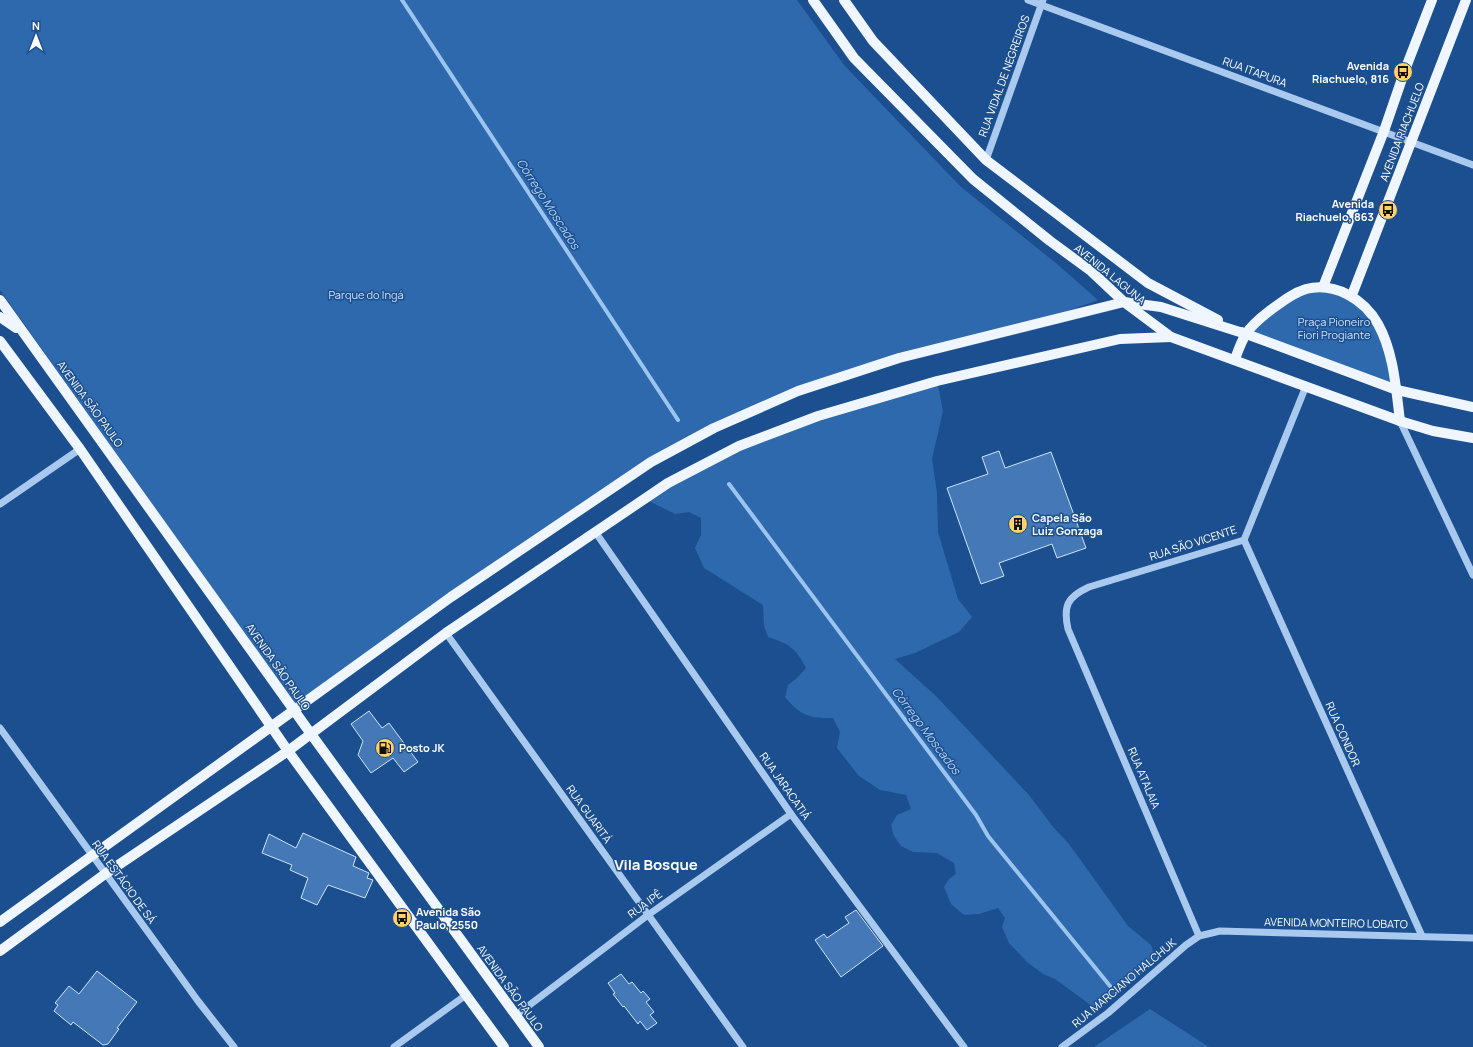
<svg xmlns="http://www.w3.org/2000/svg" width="1473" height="1047" font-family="Manrope,sans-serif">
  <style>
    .green { fill: #2e69ad }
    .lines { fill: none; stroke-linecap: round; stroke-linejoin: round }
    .stream { stroke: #9cc4f0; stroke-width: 4 }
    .building { fill: #4478b7; stroke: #cfe3fa }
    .minor { stroke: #a9c9ee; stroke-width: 7 }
    .major { stroke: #f0f6ff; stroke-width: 10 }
    .labels { text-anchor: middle; stroke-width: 3; stroke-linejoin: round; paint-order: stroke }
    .poi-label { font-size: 11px; font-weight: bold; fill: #fff; stroke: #1b4f8f; text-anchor: start }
    .street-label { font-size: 11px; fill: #fff; stroke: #1b4f8f }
    .park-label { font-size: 11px; fill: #cfe3fa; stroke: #1b4f8f }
    .water-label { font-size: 12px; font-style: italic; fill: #b5d3f5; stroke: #1b4f8f }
    .district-label { font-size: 15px; font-weight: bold; fill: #fff; stroke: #1b4f8f }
  </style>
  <rect width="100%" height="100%" fill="#1b4f8f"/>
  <g class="green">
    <path d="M0,0h797l47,65 117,122 96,77 41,36 -41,15 -159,42 -184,68 -420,279 -294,-414z"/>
    <path d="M1306,290l35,2 37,32 19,66 -151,-56z"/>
    <path d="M938,385l5,26 -11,48 5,34 1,39 20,67 14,18 -13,15 -44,21 -20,6 42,38 92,98 25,33 15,16 59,82 23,19 5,14 -11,12 -43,34 -10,1 -37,-27 -12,-5 -16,-12 -18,-19 -7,-16 3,-9 -7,-10 -19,6 -15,1 -13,-11 -7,-17 5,-8 7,-5 -2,-11 -17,-10 -24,-1 -12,-6 -7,-10 -3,-11 6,-10 14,-6 -5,-14 -26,-5 -21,-14 -22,-28 3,-16 -7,-14c-23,1 -33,-3 -48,-21l3,-12 9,-7 9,-10c-10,-20 -17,-24 -38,-31l-4,-11 -1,-21 -59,-37 -9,-20 6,-13v-17l-12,-6 -14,2 -30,-15 95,-51 78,-30z"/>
    <path d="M1150,1009l59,38h-115z"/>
  </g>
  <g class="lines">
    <g class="stream">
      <path d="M402,0l276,420"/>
      <path d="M729,484l247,331 12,21 122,150"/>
    </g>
  </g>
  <g class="building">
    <path d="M999,451l6,17 46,-16 35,96 -29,10 -5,-14 -53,19 5,13 -23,8 -34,-96 41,-14 -6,-17z"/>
    <path d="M369,711l13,17 7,-5 29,39 -14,10 -11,-14 -22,15 -13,-18 5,-14 -12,-17z"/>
    <path d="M303,833l53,24 -3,9 16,7 -2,5 6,2 -8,18 -37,-13 -11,20 -16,-7 7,-20 -18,-8 2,-5 -30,-12 7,-19 27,14z"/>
    <path d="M856,910l27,36 -42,31 -26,-37 9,-6 3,4 22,-15 -4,-6z"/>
    <path d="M97,971l40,31 -20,26 2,1 -11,15 -5,1 -30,-23 -2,3 -17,-14 4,-6 -3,-2 14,-17 10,8z"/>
    <path d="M621,974l8,10 3,-2 9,11 2,-2 7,8 -4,3 8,10 -4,3 7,8 -10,7 -7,-9 -2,3 -14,-18 -1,1 -10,-13 2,-1 -7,-10z"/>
  </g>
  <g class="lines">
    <g class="minor">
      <path d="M1028,0l445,165"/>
      <path d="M986,160l57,-160"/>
      <path d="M1400,421l73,154"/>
      <path d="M0,504l80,-55"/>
      <path d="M596,533l195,281 173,233"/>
      <path d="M1244,540l178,396"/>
      <path d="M1244,540l62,-154"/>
      <path d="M446,633l297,414"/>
      <path d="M0,728l198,273 36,46"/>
      <path d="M1199,936l-131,-307c-5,-23 -1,-32 21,-42l155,-47"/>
      <path d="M515,1016l133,-101 143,-101"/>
      <path d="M394,1047l72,-52"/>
      <path d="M1062,1047l46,-34 78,-68 13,-9 21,-5 253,7"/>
    </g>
    <g class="major">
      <path d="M813,0l41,58 119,121 77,62 41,30 33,31 47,35 229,84 33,10 40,7"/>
      <path d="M844,0l29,41 113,119 162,123 70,37"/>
      <path d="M1323,287l61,-156 21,-61 27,-70"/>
      <path d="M1352,295l114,-295"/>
      <path d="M0,300l311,434 228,313"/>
      <path d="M0,317l16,11"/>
      <path d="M1241,332l156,58 76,17"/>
      <path d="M0,341l80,108 208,302 216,296"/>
      <path d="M1235,359c3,-8 6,-17 11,-25 6,-10 17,-18 26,-25 11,-8 21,-16 34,-20 29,-7 58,10 72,35 16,29 18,65 22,97"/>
      <path d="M0,922l451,-325 200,-135 63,-34 84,-37 101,-33 225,-56 37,5 85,27"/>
      <path d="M0,951l105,-77 183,-123 158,-118 222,-150 71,-37 79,-30 119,-35 183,-42 51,-2"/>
    </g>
  </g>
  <defs>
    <symbol id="bus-disc" viewBox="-11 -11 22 22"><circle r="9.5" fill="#ffd166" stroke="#1b4f8f"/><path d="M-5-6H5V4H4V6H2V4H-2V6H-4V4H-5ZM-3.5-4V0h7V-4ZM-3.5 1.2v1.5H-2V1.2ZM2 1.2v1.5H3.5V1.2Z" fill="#111"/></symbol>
    <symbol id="building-disc" viewBox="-11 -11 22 22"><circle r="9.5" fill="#ffd166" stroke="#1b4f8f"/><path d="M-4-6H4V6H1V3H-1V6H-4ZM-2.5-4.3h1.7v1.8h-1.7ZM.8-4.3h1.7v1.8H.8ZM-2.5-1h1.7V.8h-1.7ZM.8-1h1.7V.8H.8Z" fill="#111"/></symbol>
    <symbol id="fuel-disc" viewBox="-11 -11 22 22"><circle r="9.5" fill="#ffd166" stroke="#1b4f8f"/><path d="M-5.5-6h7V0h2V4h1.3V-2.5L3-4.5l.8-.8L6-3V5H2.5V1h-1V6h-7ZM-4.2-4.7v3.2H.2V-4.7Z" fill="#111"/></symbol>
  </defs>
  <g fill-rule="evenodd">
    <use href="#bus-disc" x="1392" y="61" width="22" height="22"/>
    <use href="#bus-disc" x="1377" y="199" width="22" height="22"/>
    <use href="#building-disc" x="1007" y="513" width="22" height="22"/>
    <use href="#fuel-disc" x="374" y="737" width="22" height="22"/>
    <use href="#bus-disc" x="391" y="907" width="22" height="22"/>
  </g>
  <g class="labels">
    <g class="poi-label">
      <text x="1389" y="70" text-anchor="end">Avenida<tspan x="1389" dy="13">Riachuelo, 816</tspan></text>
      <text x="1374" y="208" text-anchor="end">Avenida<tspan x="1374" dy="13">Riachuelo, 863</tspan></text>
      <text x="1032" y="522">Capela São<tspan x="1032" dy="13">Luiz Gonzaga</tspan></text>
      <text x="399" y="752">Posto JK</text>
      <text x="416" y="916">Avenida São<tspan x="416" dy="13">Paulo, 2550</tspan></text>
    </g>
    <g class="street-label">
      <text transform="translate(1255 72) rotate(20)" y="4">RUA ITAPURA</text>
      <text transform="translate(1004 76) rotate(-70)" y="4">RUA VIDAL DE NEGREIROS</text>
      <text transform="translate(1402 132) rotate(-69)" y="4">AVENIDA RIACHUELO</text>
      <text transform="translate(1110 274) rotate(39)" y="4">AVENIDA LAGUNA</text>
      <text transform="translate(90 404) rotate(54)" y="4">AVENIDA SÃO PAULO</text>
      <text transform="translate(1193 543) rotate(-18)" y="4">RUA SÃO VICENTE</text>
      <text transform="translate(278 667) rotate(55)" y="4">AVENIDA SÃO PAULO</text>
      <text transform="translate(1343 734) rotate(66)" y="4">RUA CONDOR</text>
      <text transform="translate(1144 778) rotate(67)" y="4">RUA ATALAIA</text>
      <text transform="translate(785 786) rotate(55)" y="4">RUA JARACATIÁ</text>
      <text transform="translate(589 814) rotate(54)" y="4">RUA GUARITÁ</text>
      <text transform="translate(124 882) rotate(54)" y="4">RUA ESTÁCIO DE SÁ</text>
      <text transform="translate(645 904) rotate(-36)" y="4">RUA IPÊ</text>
      <text transform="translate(1336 923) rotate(1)" y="4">AVENIDA MONTEIRO LOBATO</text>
      <text transform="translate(1124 983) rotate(-40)" y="4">RUA MARCIANO HALCHUK</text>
      <text transform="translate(510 988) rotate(54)" y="4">AVENIDA SÃO PAULO</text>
    </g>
    <g class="park-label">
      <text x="366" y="299">Parque do Ingá</text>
      <text x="1334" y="326">Praça Pioneiro<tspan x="1334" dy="13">Fiori Progiante</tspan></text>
    </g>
    <g class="water-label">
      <text transform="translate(548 204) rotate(57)" y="4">Córrego Moscados</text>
      <text transform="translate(926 731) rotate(53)" y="4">Córrego Moscados</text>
    </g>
    <g class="district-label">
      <text x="656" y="870">Vila Bosque</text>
    </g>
  </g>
  <g transform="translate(36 36)" stroke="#1b4f8f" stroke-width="3" paint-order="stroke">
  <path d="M0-3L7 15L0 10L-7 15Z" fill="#ffffff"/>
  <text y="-6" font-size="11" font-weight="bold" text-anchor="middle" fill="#ffffff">N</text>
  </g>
</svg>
